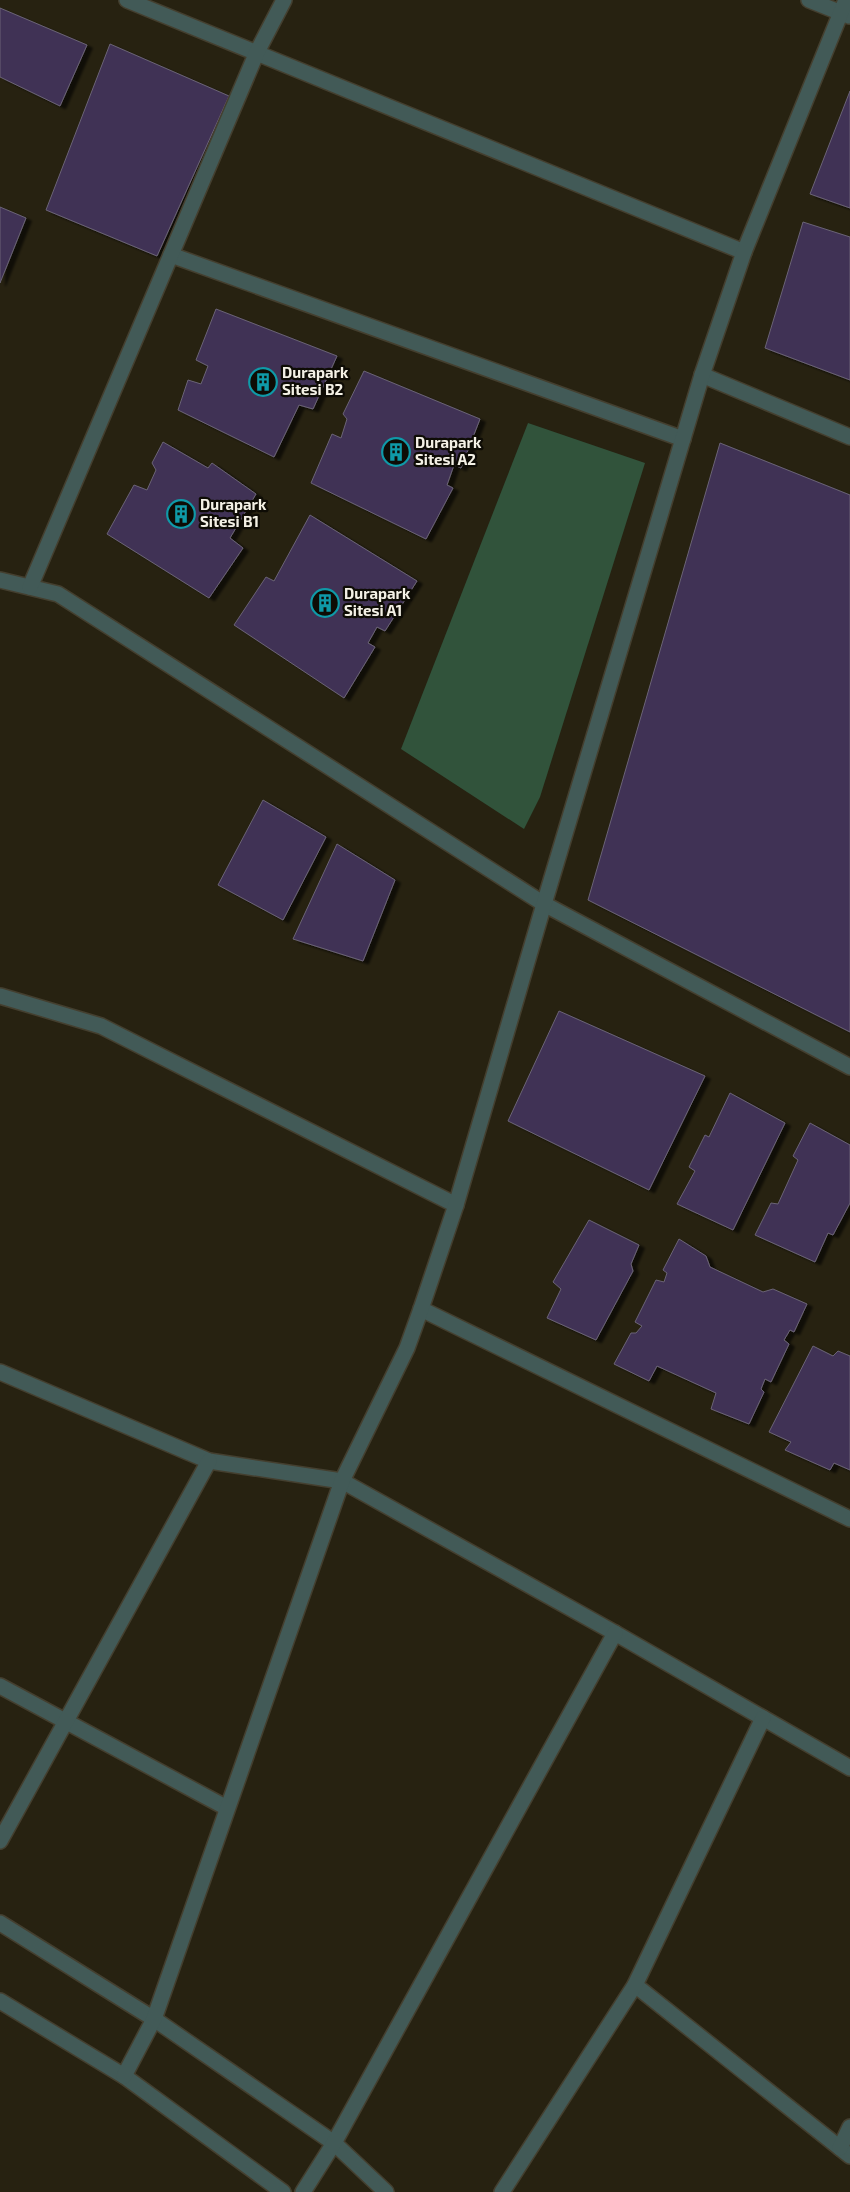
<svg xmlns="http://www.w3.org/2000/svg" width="850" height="2192" font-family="'Exo 2',sans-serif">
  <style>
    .green { fill: #31533b }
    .building { fill: #3f3055; stroke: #6b6476; filter: url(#shadow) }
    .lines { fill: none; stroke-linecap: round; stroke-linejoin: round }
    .minor-casing { stroke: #443f2f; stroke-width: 18 }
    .minor { stroke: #425a57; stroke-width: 15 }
    .labels { text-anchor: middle; stroke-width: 4.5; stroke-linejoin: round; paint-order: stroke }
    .poi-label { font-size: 15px; font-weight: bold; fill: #f4f1e6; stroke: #0e0c05; text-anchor: start }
  </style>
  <defs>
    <filter id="shadow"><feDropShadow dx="5.5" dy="3" stdDeviation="1" flood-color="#0009"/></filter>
  </defs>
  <rect width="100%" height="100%" fill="#272211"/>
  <path class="green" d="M528,423l117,40 -105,334 -16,32 -123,-80z"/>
  <g class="building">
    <path d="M0,8l87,37 -27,61 -60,-29z"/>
    <path d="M110,44l119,52 -72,160 -111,-46z"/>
    <path d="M850,91v117l-40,-14z"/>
    <path d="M0,207l26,11 -26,65z"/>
    <path d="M803,222l47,15v143l-85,-32z"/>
    <path d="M216,309l121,47 -24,53 -14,-4 -25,52 -96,-47 10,-30 13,4 7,-18 -12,-6z"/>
    <path d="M364,371l116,48 -19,49 -7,-3 -7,20 6,3 -27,51 -115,-56 21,-49 9,4 6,-19 -4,-5z"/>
    <path d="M163,442l45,26 4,-5 44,31 -26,44 13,10 -34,50 -102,-64 27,-49 13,5 9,-20 -4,-7z"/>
    <path d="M720,443l130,52v537l-262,-132z"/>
    <path d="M310,515l107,66 -32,50 -8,-4 -9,16 7,4 -31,51 -110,-73 32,-48 8,4z"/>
    <path d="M263,800l63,37 -43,83 -65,-35z"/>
    <path d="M337,844l58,36 -32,81 -70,-22z"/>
    <path d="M559,1011l146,65 -56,114 -141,-69z"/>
    <path d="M730,1093l55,30 -52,107 -56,-26 18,-33 -6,-4 16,-32 4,2z"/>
    <path d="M810,1123l40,22v58l-17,32 -5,-2 -13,29 -60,-27 16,-32 7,1 20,-44 -5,-4z"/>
    <path d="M589,1220l50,25 -8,19 2,7 -37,69 -49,-22 14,-29 -8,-7z"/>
    <path d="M679,1239l27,17 4,11 53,25 10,-3 34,15 -13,28 -4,-2 -6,10 5,4 -18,38 -6,-3 -4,10 3,3 -15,32 -38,-15 5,-16 -59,-27 -8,15 -35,-17 17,-31h5l6,-7 -7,-4 21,-42 8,2 3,-9 -4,-3z"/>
    <path d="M813,1346l20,10 5,-5 12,5v114l-16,-7 -4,7 -45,-20 6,-8 -22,-10z"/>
  </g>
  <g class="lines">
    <defs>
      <g id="minor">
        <path d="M127,0l617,252"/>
        <path d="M809,0l40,16"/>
        <path d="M171,255l512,184"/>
        <path d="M702,375l148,62"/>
        <path d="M0,580l58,14 486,310 306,163"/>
        <path d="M30,587l227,-535 27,-52"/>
        <path d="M0,996l101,30 355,179"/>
        <path d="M421,1309l429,210"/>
        <path d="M0,1372l209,89 133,20 273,152 235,135"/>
        <path d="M0,1686l227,122"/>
        <path d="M0,1841l209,-380"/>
        <path d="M0,1923l154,96 180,124 52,49"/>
        <path d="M635,1985l215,171"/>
        <path d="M0,2001l124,75 159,116"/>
        <path d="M124,2076l30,-57 188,-538 65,-133 14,-39 35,-104 88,-301 158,-529 42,-123 102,-252"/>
        <path d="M840,2148l10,-21"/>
        <path d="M303,2192l31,-49 281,-510"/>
        <path d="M502,2192l133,-207 128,-267"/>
      </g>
    </defs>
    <use href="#minor" class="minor-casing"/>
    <use href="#minor" class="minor"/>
  </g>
  <defs>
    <symbol id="building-ring" viewBox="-11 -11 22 22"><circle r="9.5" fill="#0e0c05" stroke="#0f9aa8" stroke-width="1.5"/><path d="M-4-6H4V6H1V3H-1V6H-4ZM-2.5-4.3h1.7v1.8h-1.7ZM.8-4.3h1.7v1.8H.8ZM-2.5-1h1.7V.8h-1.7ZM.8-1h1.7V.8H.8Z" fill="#0f9aa8"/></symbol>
  </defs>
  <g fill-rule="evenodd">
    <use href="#building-ring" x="247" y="366" width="32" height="32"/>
    <use href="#building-ring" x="380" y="436" width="32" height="32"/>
    <use href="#building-ring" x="165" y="498" width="32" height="32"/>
    <use href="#building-ring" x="309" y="587" width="32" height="32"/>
  </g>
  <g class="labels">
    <g class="poi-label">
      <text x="282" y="378">Durapark<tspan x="282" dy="17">Sitesi B2</tspan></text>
      <text x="415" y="448">Durapark<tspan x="415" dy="17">Sitesi A2</tspan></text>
      <text x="200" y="510">Durapark<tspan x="200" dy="17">Sitesi B1</tspan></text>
      <text x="344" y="599">Durapark<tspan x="344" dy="17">Sitesi A1</tspan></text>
    </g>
  </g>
</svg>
